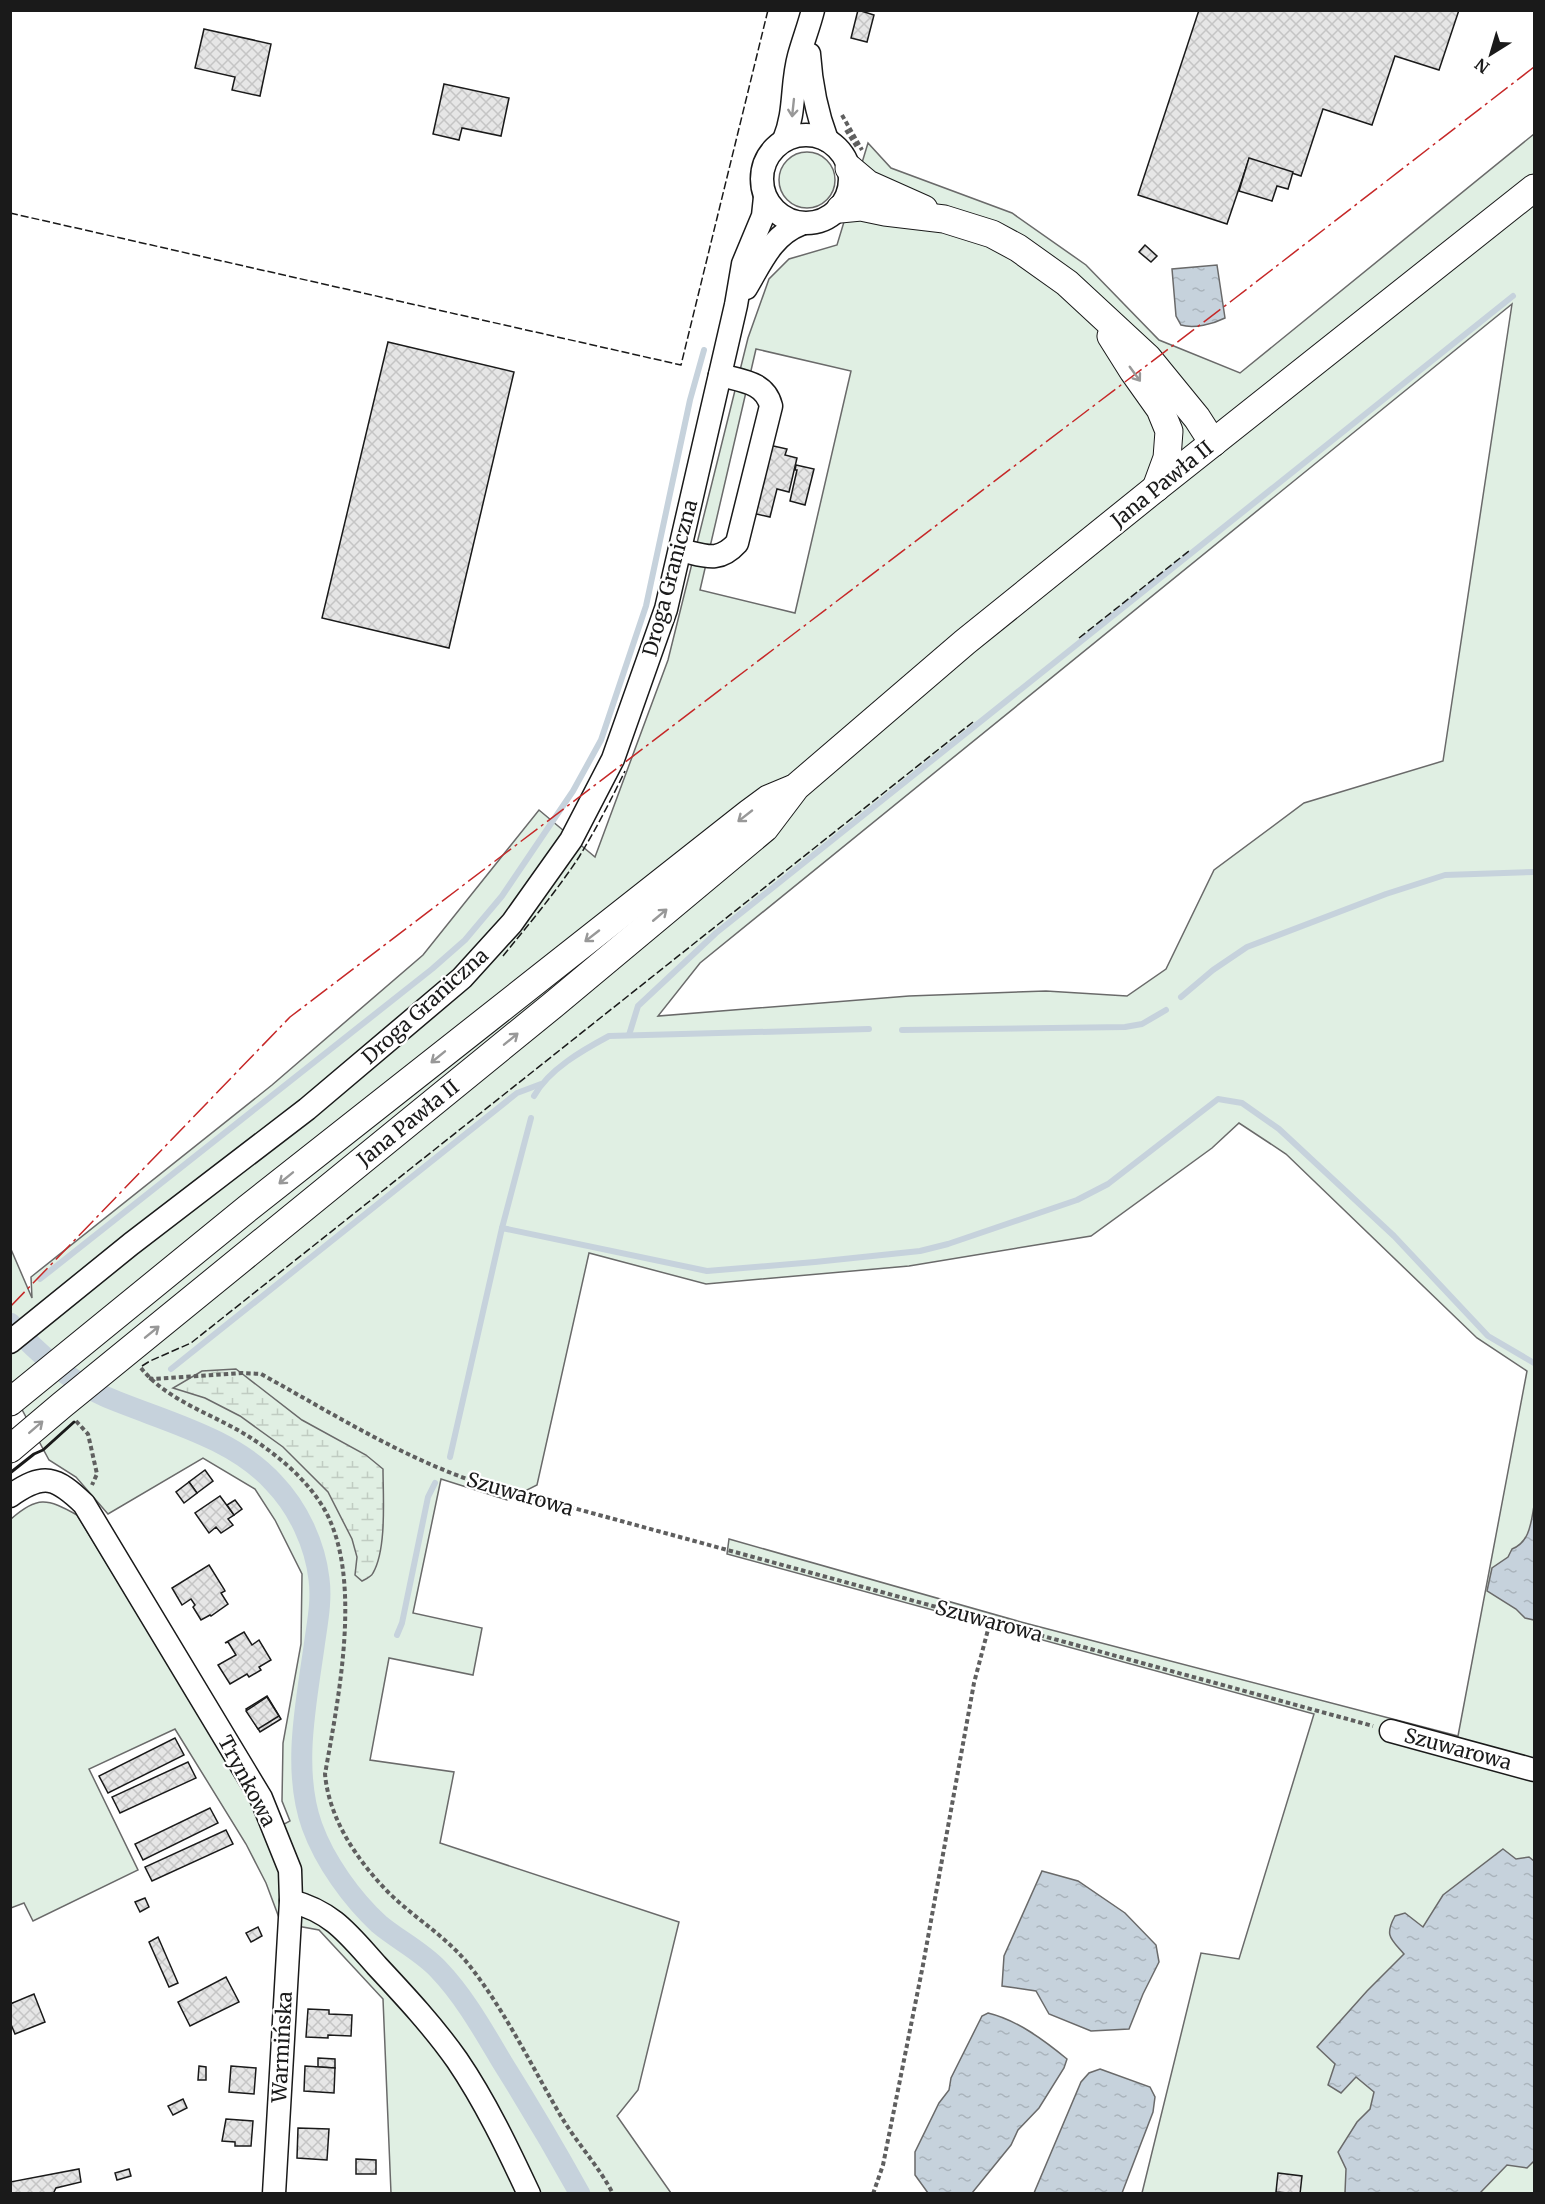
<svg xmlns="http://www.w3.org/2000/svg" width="1545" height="2204" font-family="Merriweather,serif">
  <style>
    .green { fill: #e0efe3; stroke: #6a6a6a; stroke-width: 1.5; fill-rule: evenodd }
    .wetland { fill: url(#wetland-marsh); stroke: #6a6a6a; stroke-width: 1.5 }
    .water { fill: url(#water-ripples); stroke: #6a6a6a; stroke-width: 1.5 }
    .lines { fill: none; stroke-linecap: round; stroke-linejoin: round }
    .stream { stroke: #c6d2dc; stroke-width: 6 }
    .canal { stroke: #c6d2dc; stroke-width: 21 }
    .building { fill: url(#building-cross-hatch); stroke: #1a1a1a; stroke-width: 1.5 }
    .minor-casing { stroke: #1a1a1a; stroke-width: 25 }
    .major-casing { stroke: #1a1a1a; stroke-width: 29 }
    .path { stroke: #5f5f5f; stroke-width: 4; stroke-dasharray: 4.5 3; stroke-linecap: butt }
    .minor { stroke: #fff; stroke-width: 22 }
    .major { stroke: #fff; stroke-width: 27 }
    .fence { stroke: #1a1a1a; stroke-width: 1.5; stroke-dasharray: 8 3; stroke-linecap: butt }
    .wall { stroke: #1a1a1a; stroke-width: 3 }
    .power { stroke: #c62828; stroke-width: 1.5; stroke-dasharray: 21 4.5 3 4.5; stroke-linecap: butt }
    .oneway { stroke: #989898 }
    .labels { text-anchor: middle; stroke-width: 4.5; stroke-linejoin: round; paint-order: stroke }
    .street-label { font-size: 20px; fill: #1a1a1a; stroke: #fff }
  </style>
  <defs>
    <pattern id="wetland-marsh" width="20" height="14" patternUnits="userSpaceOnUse" patternTransform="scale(1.5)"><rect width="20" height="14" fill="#e0efe3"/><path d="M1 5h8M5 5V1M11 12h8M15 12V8" fill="none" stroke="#c0ccc2"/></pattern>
    <pattern id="water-ripples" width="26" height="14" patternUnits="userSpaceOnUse" patternTransform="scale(1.5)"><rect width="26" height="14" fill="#c6d2dc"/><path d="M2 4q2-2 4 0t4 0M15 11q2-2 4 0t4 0" fill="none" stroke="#aab4bc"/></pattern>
    <pattern id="building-cross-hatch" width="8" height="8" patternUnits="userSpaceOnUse" patternTransform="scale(1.5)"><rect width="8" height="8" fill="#e6e6e6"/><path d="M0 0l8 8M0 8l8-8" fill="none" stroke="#c5c5c5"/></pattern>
  </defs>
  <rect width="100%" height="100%" fill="#fff"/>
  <g class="green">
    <path d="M1534,134v2059h-392l59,-240 38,6 75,-245 -587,-160 2,-15 292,83 437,114 69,-365 -50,-33 -191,-184 -47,-31 -27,25 -121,88 -182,30 -203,18 -117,-31 -52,232 -30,15 -66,-21 -28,134 69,15 -9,47 -84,-17 -19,102 84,12 -14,71 239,79 -41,168 -21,26 54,77h-280l-8,-194 -64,-69 -38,-7 -15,-40 -20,-39 -71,-115 -86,40 49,101 -105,51 -9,-18 -13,5v-389c26,-23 36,-21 66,-4l163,267 28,51 22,-12 -8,-20 1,-58 18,-99 1,-70 -27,-54 -20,-31 -52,-31 -95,56 -32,-37 -27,-17 -38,-71 -1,-142 22,51 -1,-21 241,-192 151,-130 116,-145 56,47 73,-197 80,-322 21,-59 20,-20 48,-14 31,-102 23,25 121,45 74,52 73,75 81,33zM1512,304l-69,457 -139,42 -90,67 -48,99 -39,27 -81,-5 -137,5 -251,20 42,-53zM756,349l95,22 -56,242 -95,-23z"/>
    <circle cx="807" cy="180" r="28"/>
  </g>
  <path class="wetland" d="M236,1369l66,51 64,35 17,14c0,27 4,80 -10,104 -2,4 -7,6 -11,8l-7,-6 2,-18 -5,-18 -24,-47 -45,-45 -43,-31 -35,-18 -32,-10 29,-17z"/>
  <g class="water">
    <path d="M1217,265l8,53c-12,6 -31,11 -44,7l-5,-9 -4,-47z"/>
    <path d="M1534,1506v114l-9,-2 -9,-9 -29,-18 5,-23 16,-11 4,-8c18,-7 19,-27 22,-43z"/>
    <path d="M1503,1849l13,10 13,-2 5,4v300l-7,7 -20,-3 -27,28h-135l1,-24 -8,-17 19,-30 13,-13 4,-17 -18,-15 -15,16 -13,-8 7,-21 -18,-17 50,-56 37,-37c-13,-15 -20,-18 -9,-38l10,-3 18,14 20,-32z"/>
    <path d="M1042,1871l36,10 47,32 31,32 3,17 -16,32 -14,35 -38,2 -42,-17 -13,-23 -34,-5 2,-30z"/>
    <path d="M988,2013c29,7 56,27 79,46l-3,9 -25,40 -21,22 -7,15 -39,48h-44l-13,-18v-23l24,-49 10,-13 2,-12 31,-62z"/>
    <path d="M1100,2069l50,18 5,10 -2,15 -31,81h-88l47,-111 8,-9z"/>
  </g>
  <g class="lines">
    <g class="stream">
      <path d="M1181,997l32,-27 34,-23 139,-53 59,-19 89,-3"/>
      <path d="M902,1030l223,-3 17,-3 24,-14"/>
      <path d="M629,1035l9,-29 78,-73 797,-637"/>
      <path d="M534,1096c15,-27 49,-46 75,-60l260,-7"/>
      <path d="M502,1228l29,-110"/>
      <path d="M40,1279l392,-310 33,-29 37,-44 71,-105 28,-51 45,-134 44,-206 14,-50"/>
      <path d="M171,1369l346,-276 24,-9"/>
      <path d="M450,1457l52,-229 205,43 108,-9 105,-11 28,-7 129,-44 31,-16 110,-85 24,4 37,26 115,107 94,100 46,27"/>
      <path d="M397,1635l5,-12 26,-126 7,-14"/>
    </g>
    <path class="canal" d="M10,1323c28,30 56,56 94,73 55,24 128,40 170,87 24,25 41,61 45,96 3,23 -2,45 -5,68 -8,57 -22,123 -2,179 13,36 40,73 67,98 19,16 42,27 59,45 26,27 45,61 64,93 27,43 53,87 78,132"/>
  </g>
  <g class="building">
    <path d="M858,10l16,5 -7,27 -16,-4z"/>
    <path d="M1199,10h260l-20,60 -44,-14 -23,69 -49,-16 -22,67 -52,-17 -22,65 -89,-29z"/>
    <path d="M204,29l67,15 -11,52 -28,-6 3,-13 -40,-9z"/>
    <path d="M444,84l65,14 -8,38 -39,-8 -3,12 -26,-6z"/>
    <path d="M1249,158l44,14 -5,17 -11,-3 -5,15 -33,-10z"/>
    <path d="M1145,245l12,11 -6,6 -12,-10z"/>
    <path d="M388,342l126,30 -65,276 -127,-30z"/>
    <path d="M769,445l18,4 -2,6 12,3 -8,34 -12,-3 -7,28 -18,-4z"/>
    <path d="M796,465l18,4 -9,36 -15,-4 7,-31h-2z"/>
    <path d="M205,1470l8,11 -16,12 -8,-11z"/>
    <path d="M189,1482l8,11 -13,10 -8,-11z"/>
    <path d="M220,1496l14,19 -6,4 5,6 -12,8 -5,-6 -7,6 -14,-20z"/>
    <path d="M235,1500l7,9 -8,6 -7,-10z"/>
    <path d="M209,1565l15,24 1,2 -4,2 7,11 -17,12 -1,-1 -9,5 -8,-13 2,-2 -4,-6 -9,6 -10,-17z"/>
    <path d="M244,1632l8,13 7,-5 12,20 -12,7 2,3 -12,7 -2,-3 -17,10 -12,-19 18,-10 -8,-13 -3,1z"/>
    <path d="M267,1696l14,23 -21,13 -14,-23z"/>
    <path d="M267,1697l12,19 -21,13 -12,-18z"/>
    <path d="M175,1738l9,17 -76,38 -9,-17z"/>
    <path d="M188,1762l8,16 -76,35 -8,-16z"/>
    <path d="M210,1808l8,15 -75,37 -8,-16z"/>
    <path d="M226,1830l7,14 -81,37 -7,-14z"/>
    <path d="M145,1898l4,9 -9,5 -5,-10z"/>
    <path d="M258,1927l4,9 -11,6 -5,-9z"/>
    <path d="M158,1937l20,46 -9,4 -20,-45z"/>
    <path d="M226,1977l13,25 -49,24 -12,-24z"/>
    <path d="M34,1994l11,28 -30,12 -5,-12v-18z"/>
    <path d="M308,2009l21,1v4l23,1 -1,21 -23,-1v3l-22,-1z"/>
    <path d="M318,2058l17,1v9l-17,-1z"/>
    <path d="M199,2066l7,1v13h-8z"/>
    <path d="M231,2066l25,2 -2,26 -25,-2z"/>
    <path d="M305,2066l30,2 -1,25 -30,-2z"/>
    <path d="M183,2099l4,9 -14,7 -5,-9z"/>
    <path d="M226,2119l27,2 -2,25h-16v-4l-13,-1z"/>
    <path d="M298,2128l31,1 -2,31 -30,-2z"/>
    <path d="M356,2159l20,1v14h-20z"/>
    <path d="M79,2169l2,13 -25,6 -3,6h-43v-12z"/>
    <path d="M129,2169l2,7 -14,4 -2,-7z"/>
    <path d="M1278,2173l24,3 -2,18 -24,-2z"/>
  </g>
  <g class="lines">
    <defs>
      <g id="minor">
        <path d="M809,54c2,30 7,57 18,86"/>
        <circle cx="806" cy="179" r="44"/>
        <path d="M784,140c12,-29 7,-55 15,-84 4,-15 10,-30 14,-46"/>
        <path d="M746,288c15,-25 26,-53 55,-64"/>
        <path d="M680,550c24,5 38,14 57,-7l34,-137c-6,-24 -29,-25 -51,-31"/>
        <path d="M10,1342l121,-98 176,-135 155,-131 50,-55 59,-83 42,-81 53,-150 70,-304 7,-41 20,-48 2,-19"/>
        <path d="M10,1496c34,-24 46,-19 74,8l177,294 29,72 1,31 -17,293"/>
        <path d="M1391,1731l143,39"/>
        <path d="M291,1901c42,11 58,34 86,65 28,30 56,60 80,94 28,41 51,89 72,134"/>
      </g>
      <g id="major">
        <path d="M849,168l19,16 56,25"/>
        <path d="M840,209l21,-2 24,5 59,7 48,15 26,14 49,35 81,75 49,60 16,25"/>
        <path d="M1111,336l22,35 27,38 9,22 -2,27 -11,30"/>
        <path d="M10,1402l238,-194 501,-395 19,-14 24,-10"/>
        <path d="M10,1449l52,-44 491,-400 212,-177 31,-41 169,-145 191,-154 378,-300"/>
      </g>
    </defs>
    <use href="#minor" class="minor-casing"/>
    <use href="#major" class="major-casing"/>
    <g class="path">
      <path d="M842,115l20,35"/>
      <path d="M846,130l11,17"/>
      <path d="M141,1368c27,34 75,47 110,70 31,20 66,50 80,85 29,69 7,178 -6,251 4,45 32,86 63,118 26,26 58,44 81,73 37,47 63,102 93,153 15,25 38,50 51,76"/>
      <path d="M149,1378l4,1 89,-6 19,1c69,38 132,78 206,105l906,247"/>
      <path d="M76,1421l12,13 9,40 -5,11"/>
      <path d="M873,2194l10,-29 40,-200 51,-282 16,-61"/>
    </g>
    <use href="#minor" class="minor"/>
    <use href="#major" class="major"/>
    <g class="fence">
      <path d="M10,213l671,152 87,-355"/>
      <path d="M1079,638l110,-87"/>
      <path d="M503,956c26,-32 53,-64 76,-99 17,-28 32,-57 46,-86"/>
      <path d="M142,1366l8,-5 41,-18 782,-621"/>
      <path d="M888,2194l1,-1"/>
    </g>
    <path class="wall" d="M10,1473l24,-19 9,-4 31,-28"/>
    <path class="power" d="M10,1307l280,-290 944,-718 300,-232"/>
  </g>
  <defs><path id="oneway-shaft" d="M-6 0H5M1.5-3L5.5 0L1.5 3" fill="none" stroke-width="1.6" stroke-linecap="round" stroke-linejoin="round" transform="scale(1.5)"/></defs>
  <g class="oneway">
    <use href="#oneway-shaft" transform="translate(793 108) rotate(96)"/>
    <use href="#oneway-shaft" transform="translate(1135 374) rotate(54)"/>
    <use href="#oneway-shaft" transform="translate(745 816) rotate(142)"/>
    <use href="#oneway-shaft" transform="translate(660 915) rotate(-40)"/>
    <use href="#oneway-shaft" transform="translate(592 936) rotate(142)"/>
    <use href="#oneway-shaft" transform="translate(511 1039) rotate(-39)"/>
    <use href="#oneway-shaft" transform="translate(438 1057) rotate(141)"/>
    <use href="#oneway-shaft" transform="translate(286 1178) rotate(141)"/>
    <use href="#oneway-shaft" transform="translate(152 1332) rotate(-39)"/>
    <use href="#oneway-shaft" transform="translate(36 1427) rotate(-41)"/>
  </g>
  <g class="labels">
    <g class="street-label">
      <text transform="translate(1162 484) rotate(-39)" y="7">Jana Pawła II</text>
      <text transform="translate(670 578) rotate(-75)" y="7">Droga Graniczna</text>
      <text transform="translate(425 1006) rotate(-42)" y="7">Droga Graniczna</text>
      <text transform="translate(408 1123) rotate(-39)" y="7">Jana Pawła II</text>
      <text transform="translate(520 1494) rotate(16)" y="7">Szuwarowa</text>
      <text transform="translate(989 1621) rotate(15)" y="7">Szuwarowa</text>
      <text transform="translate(1458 1749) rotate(15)" y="7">Szuwarowa</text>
      <text transform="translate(247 1781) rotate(62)" y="7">Trynkowa</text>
      <text transform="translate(282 2047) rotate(-87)" y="7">Warmińska</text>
    </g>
  </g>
  <rect width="1545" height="2204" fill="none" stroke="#1a1a1a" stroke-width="24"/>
  <g transform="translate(1491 54) rotate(217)" stroke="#ffffff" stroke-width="4.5" paint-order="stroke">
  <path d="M0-4.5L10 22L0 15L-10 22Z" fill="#1a1a1a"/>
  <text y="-9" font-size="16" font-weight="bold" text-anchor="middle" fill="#1a1a1a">N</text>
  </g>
</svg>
